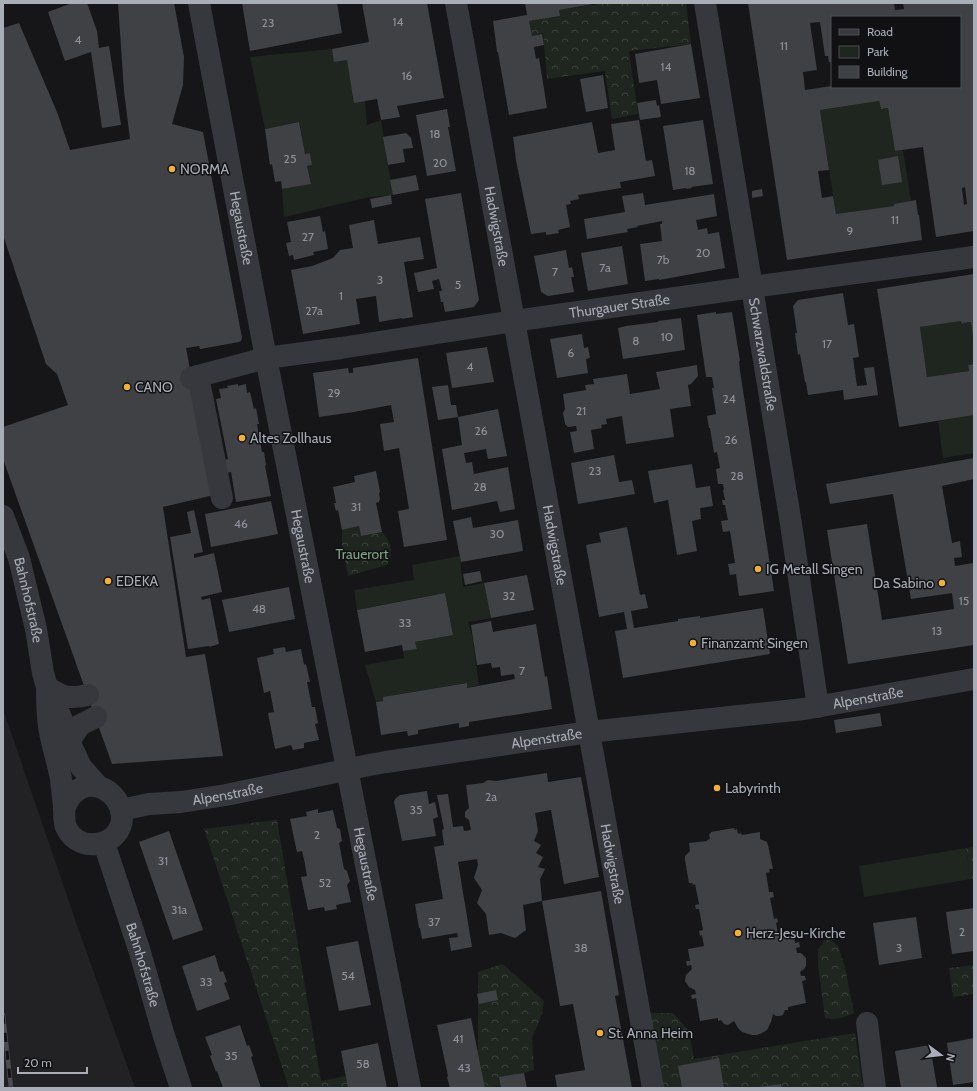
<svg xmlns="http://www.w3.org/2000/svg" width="977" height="1091" font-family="Cabin,sans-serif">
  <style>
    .built { fill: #222225 }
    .green { fill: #1e261f }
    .forest { fill: url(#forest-crowns) }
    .building { fill: #404145; fill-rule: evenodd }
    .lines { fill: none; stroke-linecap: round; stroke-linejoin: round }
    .minor { stroke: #37383d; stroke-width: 22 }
    .rail-casing { stroke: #4a4c52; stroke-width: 4.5 }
    .rail { stroke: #111113; stroke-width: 3; stroke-dasharray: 9; stroke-linecap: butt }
    .poi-dot { fill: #f2b134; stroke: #111113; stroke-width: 1.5 }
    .labels { text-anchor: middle; stroke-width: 3; stroke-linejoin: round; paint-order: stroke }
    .number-label { font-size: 12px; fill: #8e929b }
    .poi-label { font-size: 14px; fill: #a8adb8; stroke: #111113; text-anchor: start }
    .street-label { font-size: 14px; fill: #a8adb8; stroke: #111113 }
    .park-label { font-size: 14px; fill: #7fa381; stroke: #111113 }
  </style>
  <defs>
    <pattern id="forest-crowns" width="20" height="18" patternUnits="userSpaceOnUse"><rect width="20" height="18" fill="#1e261f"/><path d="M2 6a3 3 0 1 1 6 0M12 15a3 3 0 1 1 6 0" fill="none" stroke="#3c433d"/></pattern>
  </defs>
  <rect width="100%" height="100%" fill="#161618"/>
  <path class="built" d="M3,709l76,222 56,157h-132z"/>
  <g class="green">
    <path d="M332,49l3,13 12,-2 18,41 2,24 14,-5 12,75 -23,2 -86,20 -2,-28 29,-5 -4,-18 5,-1 -2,-12 -5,1 -6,-32 -34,7 -15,-72z"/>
    <path d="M879,101l2,8 7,-1 7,43 8,-1 8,51 -17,3v2l-58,8 -16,-104z"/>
    <path d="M961,321l1,3h1v-1l8,-1 3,21v21l-6,1 1,6 -42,6 -7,-50z"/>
    <path d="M974,415v38l-31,5 -5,-37z"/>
    <path d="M460,556l3,31 21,-4 7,35 -23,4 4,13 7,50 -12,3 -1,-5 -83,14v4l-7,1 -11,-37 39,-7 -1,-7 14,-2 -2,-7 38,-7 -8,-42 -88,17 -3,-20 60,-10 -2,-15z"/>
    <path d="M966,848l5,31 -107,18 -5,-31z"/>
  </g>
  <g class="forest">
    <path d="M605,3h81l5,41 -62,7 9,63 -26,5 -7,-48 -58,8 -4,-46 -11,3 -3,-15 30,-5v-6z"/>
    <path d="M359,526l2,10 21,-4c10,13 12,17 5,33l-39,11 -6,-32v-14z"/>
    <path d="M277,820l44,261 25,-5 2,12h-59l-85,-259z"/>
    <path d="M974,847v31l-3,1 -5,-31z"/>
    <path d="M830,939l8,7 7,21 9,46c-10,4 -18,8 -29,5l-7,-53v-15l6,-9z"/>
    <path d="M503,964l41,37 -2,13 -10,24 2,32 -10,3 -24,4 1,9 -16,2 -7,-36v-80z"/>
    <path d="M974,965v29l-21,3 -4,-29z"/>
    <path d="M648,1013h25l16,18 5,28 161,-26 8,55h-81l-1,-4 -27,4h-92z"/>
  </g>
  <g class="building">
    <path d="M72,3h15l10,28 2,17 10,-2 12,79 -19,3 -11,-76 -26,9 -17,-49z"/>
    <path d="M118,3h56l10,54 -1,28 -11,39 31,8 39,206 -1,3 -2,1 -39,7 -1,-3 -13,2 28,147 -51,12 23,150 19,-3 18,102 -111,8 -109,-305v-32l65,-22 -11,-31 -11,-10 -43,-129v-207l16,-5 38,89 13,38 60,-11 -6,-48z"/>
    <path d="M242,3h95l5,30 -92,18z"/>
    <path d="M362,3h65l17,95 -47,8 3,11 -19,3 -4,-21 -23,4 -7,-43 -13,2 -2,-13 37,-7z"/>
    <path d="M525,3h68v1l-34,6 1,6 -31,5 3,15 10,-2 2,11 -10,2 2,12 3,-1 8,50 -38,7 -11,-63h-1l-1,-9 -3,-22 34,-6z"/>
    <path d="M748,3h146l1,7 9,-1 -1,-6h71v228l-38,6 -13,-90 -28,4 -7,-43 -7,1 -2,-8 -59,9 9,60 -11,1 4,27 11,-2 3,18 58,-8v-2l22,-4 2,15h1l3,25 -135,20zM832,17h128v70h-128v-1l-27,4 -2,-18 14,-2 -7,-47 10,-1 5,34h3l1,6h3zM965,187l2,17 -3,1 -2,-17z"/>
    <path d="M691,44l9,54 -39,6 -4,-24 -18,3 -4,-29z"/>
    <path d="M603,75l5,33 -22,4 -6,-33z"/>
    <path d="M656,100l1,6 2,-1 2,12 -21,3 -3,-17z"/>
    <path d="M447,109l3,18h-2l8,44 -29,5 -11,-61z"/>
    <path d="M639,120l7,41 6,-1 3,16 -35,6 1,6 -43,7 1,4 -9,2 1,3 -5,1 4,22 -12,3 1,3 -13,2v-3l-15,2 -15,-74 -3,-23 79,-15 6,31 17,-3 -4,-26z"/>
    <path d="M703,120l10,64 -22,3 1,1 -6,1v-1l-13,2 -10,-64z"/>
    <path d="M299,122l6,32 5,-1 2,12 -5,1 4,18 -29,5 -1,-8 -6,1 -3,-18 -2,1 -5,-36z"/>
    <path d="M406,133l5,5 2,10 -10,1 2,13 -17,3 -5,-28z"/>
    <path d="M898,156l4,26 -20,3 -4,-25z"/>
    <path d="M416,175l3,15 -26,5 -3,-15z"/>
    <path d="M762,189l1,7 -11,2v-7z"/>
    <path d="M461,193l18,107 -5,7 -29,5 -2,-10h-2l-2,-11h3l-3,-12 -7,2 2,8 -16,3 -4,-19 23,-5 -12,-69z"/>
    <path d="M643,193l2,12 69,-11 3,22 -21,4 2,10 9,-2 1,6 11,-2 6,36 -66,12v-1l-14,2 -5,-37 22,-3 -2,-17h2v-3l-25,5 1,1 -11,2 1,3 -41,7 -3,-20 41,-7 -3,-16z"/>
    <path d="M391,195l1,9 -20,4 -2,-9z"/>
    <path d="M320,216l3,16 2,-1 3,18 -15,3 1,3 -20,5 -1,-5 -4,1 -3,-13 5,-1 -4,-20z"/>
    <path d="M374,220l4,24 42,-7 4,22 -20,3 9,55 -11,2v-1l-23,4 -3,-26 -20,3 4,25 -57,10 -12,-64 21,-4 21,-8 7,-8 13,-2 -4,-23z"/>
    <path d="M622,246l6,38 -40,7 -7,-38z"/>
    <path d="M566,250l3,18 3,-1 2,10h-3l3,15 -26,4 -7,-4 -7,-36z"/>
    <path d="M974,274v63h-1l-2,-15 -8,1v1h-1l-1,-3 -41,6 7,50 42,-6 -1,-6 6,-1v51l-75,12 -22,-138z"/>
    <path d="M843,293l5,32 6,-1 5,33 -6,1 4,28 10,-1 -3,-17 10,-1 4,28 -34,5 -1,-10 -35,5 -2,-13h-1l-5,-28 -2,1 -3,-22h2l-4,-27 5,-6z"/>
    <path d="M716,312v2l16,-2 8,49h-1l1,10 34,220 -35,5 -3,-22 -6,1 -2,-11 7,-1 -5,-32 -7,1 -2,-11 7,-1 -3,-15h-2l-1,-5h3l-2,-10h1l-1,-6h-5l-2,-15 4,-1 -3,-16 -3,1 -4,-25h-1l-2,-12 9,-2 -4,-26h2l-2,-11h-6v-1l-9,-61z"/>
    <path d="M681,318l4,32 -62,9 -5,-31 8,-2 32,-4v-1z"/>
    <path d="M582,334l2,14 4,-1 2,11 -4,1 2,14 -31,5 -7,-39z"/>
    <path d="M487,347l7,35 -42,6 -6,-35z"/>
    <path d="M418,358l29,182 -43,7 -6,-36 11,-2 -10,-61 -15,3 -4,-27 14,-2 -3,-17 -37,7 -35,5 -6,-44 35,-5 1,5h4v-5z"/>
    <path d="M697,365l1,11 -7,8 -3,1 3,21 -21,3 4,28 -48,7 -4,-28 -16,3 1,5 -6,1 1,3 -11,2 3,19 -20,4 -4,-21 7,-1 -1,-5 -8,1 -3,-3 -2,-11 2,-4 -2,-15 23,-4 -1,-5 9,-1 -1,-5 34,-5 3,20 30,-5 -4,-17z"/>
    <path d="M238,384v2l8,-2 1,9 3,-1 4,17 2,-1 3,16h-2l5,28h2l2,13 -1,1 6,30 -35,6 -5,-30 -5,1 -3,-13 5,-1 -12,-60 5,-1 -2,-9 9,-1 -1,-2z"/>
    <path d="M448,385l3,20h5l2,12 -20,3 -6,-33z"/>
    <path d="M498,409l9,47 -19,3 -2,-10 -22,4 2,10 6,-1 2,12 34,-7 7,42 -15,3 -3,-11 -45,9 -10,-61 20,-4 -4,-28z"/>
    <path d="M614,455l5,27 13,-2 3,14 -57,10 -7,-41z"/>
    <path d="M974,458v21l-32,7 10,57 8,-2 2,16 -8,1 1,8 18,-3 1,82 -126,19 -21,-134 40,-6 15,96 72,-11 -2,-16 -41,6 -18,-105 -63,10 -4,-20z"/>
    <path d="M692,464l4,24 14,-2 3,20 -13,2 1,11 -9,2 5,30 -20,4 -9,-55 -14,3 -6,-32z"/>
    <path d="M376,471l4,21 -1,1 1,6 -1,3 -3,1 6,29 -21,4 -2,-10 -17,4 -4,-20 -2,1 -2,-8h2l-3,-16 22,-5 -1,-6z"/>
    <path d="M271,501l7,33 -67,13 -6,-33z"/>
    <path d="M194,510l9,42 -9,2v4l20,-5 8,39 -21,5 1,3 8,-2 9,46 -10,3v-1l-21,3 -18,-112 21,-4 -4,-21z"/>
    <path d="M471,517l2,11 45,-8 5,31 -62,11 -8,-41z"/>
    <path d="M627,527l13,68 5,-1 3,14 -17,3 3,17 44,-7v-2l22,-3v2l63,-10 7,46 -147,24 -8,-47 12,-2 -3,-17 -25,5 -13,-72 15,-3 -2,-9z"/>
    <path d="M480,571l2,10 -17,4 -2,-11z"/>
    <path d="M527,575l7,35 -43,8 -7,-35z"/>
    <path d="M289,587l6,32 -66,13 -7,-32z"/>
    <path d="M445,593l8,42 -38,7 2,7 -14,2 -1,-6 -37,7 -8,-42z"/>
    <path d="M491,621l2,11 43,-8 9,53 2,-1 5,33 -83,13v4l-10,2v-5l-41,7v4l-10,2 -1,-5 -26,4 -5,-33 7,-1v-4l84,-14v5l48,-9 -1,-5 -13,2 -1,-9 -8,1 -1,-5 -14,2 -6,-40z"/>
    <path d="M285,647l1,5 15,-3 3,16 2,-1 4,18h-3l5,25h3l3,16 -3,1 4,16 -15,3v5l-11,2 -2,-5 -16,4 -7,-36 6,-1 -4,-21 -6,2 -7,-35 17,-4 -1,-5z"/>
    <path d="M880,713l2,13 -46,7 -2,-13z"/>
    <path d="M547,773l1,9 33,-5 18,100 -35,7 -13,-74 -16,3 3,18 -4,10 7,4 -5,8 7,4 -5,10 7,2 -5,10 2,22 59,-10 18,104 -4,1 17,92h-75l-2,-13 30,-5 -12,-66 -13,2 -18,-105 -19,4 3,25 -11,8 -14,-5 -12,2 -3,-21 -9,-11 5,-13 -8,-12 4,-13 -1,-6 -19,3 14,85 -21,4 -2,-13 9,-1 -1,-4 -35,6 -2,-11h-1l-4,-24 28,-5 -9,-52 10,-2 -2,-15 2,-1 -7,-34 11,-1 5,33 10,-1 1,5 7,-1 -2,-10 -4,-3v-5l4,-4 -3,-23 17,-2 5,-3 8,1z"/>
    <path d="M427,791l2,13 6,-2 3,15 -5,2 3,17 -34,5 -8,-39 1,-3 5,-4z"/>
    <path d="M318,809v4l15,-3 4,18 3,1 2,12 -3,2 5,26 3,2 3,10 -3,4 4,17 -15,3 1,4 -12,2 -1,-4 -16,3 -7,-33 6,-1 -2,-12 -3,-13 -5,1 -7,-33 17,-3 -1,-4z"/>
    <path d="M734,828l1,2 2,-1 1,5 3,-1 1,2 18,-3v7l7,3 1,3 5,24h-4l1,3 -4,1 3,19h4l1,5 -4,1 4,21 3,-1 1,4 -2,1 2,11 15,-3 2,12 4,-1 1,5 -4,1 1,5h4l5,5v8l-2,3 -4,3 1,4h4l1,4 -4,1 4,22 -18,4v3h-3l-2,5 -3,1h-4l-3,-2 -2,8 -4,8 -5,3 -5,2h-5l-10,-3 -4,-4 -4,-7 -6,4 -4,-1 -3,-4 -3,1v-3l-18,3 -4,-23 -4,1 -1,-4 5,-1 -1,-4 -6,-3 -4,-6 1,-6 6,-6 -1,-4 -4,1 -1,-5h4l-2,-12 16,-3 -2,-11 -2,1 -1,-5 4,-1 -4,-21h-3l-1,-4 4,-1 -4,-20 -2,1 -1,-2h-3l-4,-23v-4l5,-5 -1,-8 18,-2v-1l3,-1 -1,-5 2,-1v-1z"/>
    <path d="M169,831l34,99 -30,10 -34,-98z"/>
    <path d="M974,908v43l-22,3 -6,-42z"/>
    <path d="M916,917l6,41 -43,7 -6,-42z"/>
    <path d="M358,941l13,64 -32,6 -13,-64z"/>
    <path d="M215,955l5,17 3,-1 4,11 -3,1 6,16 -33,12 -15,-45z"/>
    <path d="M496,990l2,10 -19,4 -2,-10z"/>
    <path d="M471,1018l14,70h-35l-3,-11 1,-1 -11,-51z"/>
    <path d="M240,1025l7,21 2,-1 4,11 -2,1 10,31h-38l-6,-17 -1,1 -6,-16 2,-1 -7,-18z"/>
    <path d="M974,1038v44l-21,3 -6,-42z"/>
    <path d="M378,1043l9,45h-39l-7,-37z"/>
    <path d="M930,1045l7,42 -36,1 -6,-37z"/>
    <path d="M719,1058l5,30h-42l-4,-22z"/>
    <path d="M524,1073l3,15h-26l-2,-11z"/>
    <path d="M781,1084l1,4h-23v-1z"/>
  </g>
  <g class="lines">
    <g class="minor">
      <path id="s1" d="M199,3l67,355 144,730"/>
      <path id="s2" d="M456,3l133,729 64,356"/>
      <path id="s3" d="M705,3l86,521 27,183"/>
      <path d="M198,376l24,122"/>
      <path id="s4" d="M191,378l75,-20 75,-10 173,-27 238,-34 222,-30"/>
      <path id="s5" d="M3,516l16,42 17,71 7,44 4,14 16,35 6,19 12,26 18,20"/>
      <path d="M47,687c0,15 0,30 3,45 3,16 8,31 11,47 1,9 2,18 3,27 1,8 -1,14 2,21 13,29 57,19 56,-11 -2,-24 -29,-40 -48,-23 -5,4 -7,10 -10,16"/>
      <path d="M47,687c17,11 21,12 41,8"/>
      <path d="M69,741l11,-16 16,-8"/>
      <path id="s6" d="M121,810l28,-6 32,-2 45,-7 143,-30 17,-3 203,-30 215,-23 170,-30"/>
      <path id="s7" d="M104,843l35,106 25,87 17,52"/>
      <path d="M867,1023l8,65"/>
    </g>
    <defs>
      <path id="rail" d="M3,1015l8,73"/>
    </defs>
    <use href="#rail" class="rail-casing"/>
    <use href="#rail" class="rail"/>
  </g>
  <g class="poi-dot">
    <circle cx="172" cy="169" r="4"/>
    <circle cx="127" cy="387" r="4"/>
    <circle cx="242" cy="438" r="4"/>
    <circle cx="758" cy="569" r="4"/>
    <circle cx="108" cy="581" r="4"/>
    <circle cx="942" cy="583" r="4"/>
    <circle cx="693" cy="643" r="4"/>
    <circle cx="717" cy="788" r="4"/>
    <circle cx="738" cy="933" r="4"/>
    <circle cx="600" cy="1033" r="4"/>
  </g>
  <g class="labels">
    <g class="number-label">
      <text x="398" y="26">14</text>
      <text x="268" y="27">23</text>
      <text x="78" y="44">4</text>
      <text x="784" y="50">11</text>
      <text x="666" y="71">14</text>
      <text x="407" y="80">16</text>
      <text x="435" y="138">18</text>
      <text x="290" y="163">25</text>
      <text x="440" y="167">20</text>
      <text x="690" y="175">18</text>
      <text x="895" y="224">11</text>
      <text x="850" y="235">9</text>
      <text x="308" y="241">27</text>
      <text x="703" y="257">20</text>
      <text x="663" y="264">7b</text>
      <text x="605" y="272">7a</text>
      <text x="555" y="276">7</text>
      <text x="380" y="284">3</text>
      <text x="458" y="289">5</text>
      <text x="341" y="300">1</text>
      <text x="314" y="315">27a</text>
      <text x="667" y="341">10</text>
      <text x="636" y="345">8</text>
      <text x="827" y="348">17</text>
      <text x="571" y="357">6</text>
      <text x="470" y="371">4</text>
      <text x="334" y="397">29</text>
      <text x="729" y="403">24</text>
      <text x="581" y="415">21</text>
      <text x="481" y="435">26</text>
      <text x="731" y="444">26</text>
      <text x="595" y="475">23</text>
      <text x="737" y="480">28</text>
      <text x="480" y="491">28</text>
      <text x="356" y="511">31</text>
      <text x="241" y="528">46</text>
      <text x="497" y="538">30</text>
      <text x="509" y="600">32</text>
      <text x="964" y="605">15</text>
      <text x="259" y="613">48</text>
      <text x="405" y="627">33</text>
      <text x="937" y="635">13</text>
      <text x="522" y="675">7</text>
      <text x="491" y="801">2a</text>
      <text x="416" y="814">35</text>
      <text x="317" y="839">2</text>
      <text x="163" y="865">31</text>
      <text x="325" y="887">52</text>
      <text x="179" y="914">31a</text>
      <text x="434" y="926">37</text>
      <text x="962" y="936">2</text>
      <text x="581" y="952">38</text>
      <text x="899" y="952">3</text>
      <text x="348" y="980">54</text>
      <text x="206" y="986">33</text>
      <text x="458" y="1043">41</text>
      <text x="231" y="1060">35</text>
      <text x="363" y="1068">58</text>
      <text x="464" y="1072">43</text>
    </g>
    <g class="poi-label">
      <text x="180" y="174">NORMA</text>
      <text x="135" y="392">CANO</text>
      <text x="250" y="443">Altes Zollhaus</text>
      <text x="766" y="574">IG Metall Singen</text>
      <text x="116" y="586">EDEKA</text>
      <text x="934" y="588" text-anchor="end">Da Sabino</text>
      <text x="701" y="648">Finanzamt Singen</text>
      <text x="725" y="793">Labyrinth</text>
      <text x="746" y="938">Herz-Jesu-Kirche</text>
      <text x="608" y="1038">St. Anna Heim</text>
    </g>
    <g class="street-label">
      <text dy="5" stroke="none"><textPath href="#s2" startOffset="227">Hadwigstraße</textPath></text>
      <text dy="5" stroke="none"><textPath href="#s1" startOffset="229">Hegaustraße</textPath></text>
      <text dy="5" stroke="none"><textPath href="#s4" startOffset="435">Thurgauer Straße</textPath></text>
      <text dy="5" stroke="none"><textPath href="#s3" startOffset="356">Schwarzwaldstraße</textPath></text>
      <text dy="5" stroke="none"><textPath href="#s2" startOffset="551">Hadwigstraße</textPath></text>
      <text dy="5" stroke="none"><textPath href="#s1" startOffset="553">Hegaustraße</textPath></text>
      <text dy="5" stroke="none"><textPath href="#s5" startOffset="88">Bahnhofstraße</textPath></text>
      <text dy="5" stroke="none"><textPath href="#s6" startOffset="756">Alpenstraße</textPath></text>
      <text dy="5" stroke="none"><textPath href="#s6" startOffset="432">Alpenstraße</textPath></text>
      <text dy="5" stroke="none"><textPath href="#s6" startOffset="108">Alpenstraße</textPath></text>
      <text dy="5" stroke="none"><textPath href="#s1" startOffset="877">Hegaustraße</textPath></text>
      <text dy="5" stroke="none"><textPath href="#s2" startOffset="875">Hadwigstraße</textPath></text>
      <text dy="5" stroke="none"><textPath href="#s7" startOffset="128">Bahnhofstraße</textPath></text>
    </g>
    <g class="park-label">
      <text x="362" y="559">Trauerort</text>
    </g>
  </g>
  <rect width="977" height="1091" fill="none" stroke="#a8adb8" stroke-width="8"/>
  <rect x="831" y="16" width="130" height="72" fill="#111113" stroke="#4d4f55"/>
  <rect x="839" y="29" width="20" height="6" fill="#37383d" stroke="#4d4f55"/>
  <text x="867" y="36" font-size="12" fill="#a8adb8">Road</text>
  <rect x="839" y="46" width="20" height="12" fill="#1e261f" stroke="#4d4f55"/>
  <text x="867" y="56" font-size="12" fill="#a8adb8">Park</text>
  <rect x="839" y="66" width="20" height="12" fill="#404145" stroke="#4d4f55"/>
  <text x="867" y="76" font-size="12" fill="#a8adb8">Building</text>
  <g transform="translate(941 1055) rotate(105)" stroke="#111113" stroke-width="3" paint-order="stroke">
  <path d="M0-3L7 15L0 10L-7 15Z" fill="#a8adb8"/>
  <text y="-6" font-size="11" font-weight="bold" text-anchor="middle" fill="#a8adb8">N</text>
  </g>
  <path d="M18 1067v6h69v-6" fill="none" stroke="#a8adb8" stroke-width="2"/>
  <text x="24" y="1067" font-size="12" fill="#a8adb8" stroke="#111113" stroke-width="3" paint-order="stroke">20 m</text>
</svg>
